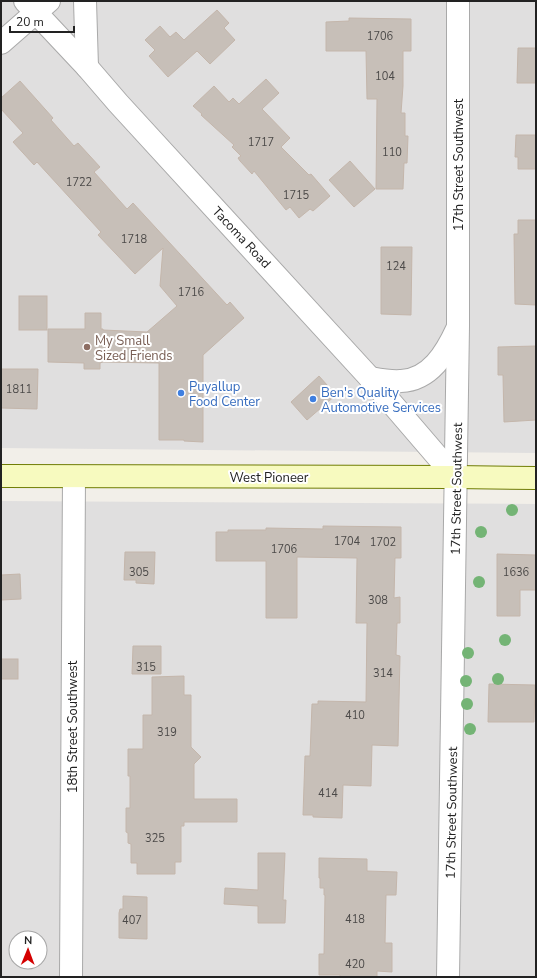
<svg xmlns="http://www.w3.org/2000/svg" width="537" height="978" font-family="'Nunito Sans',sans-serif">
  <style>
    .residential { fill: #e0dfdf; fill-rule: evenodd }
    .building { fill: #c7bfb8; stroke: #c4b6ab }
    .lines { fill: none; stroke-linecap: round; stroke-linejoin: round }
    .minor-casing { stroke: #a9a9a9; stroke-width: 24 }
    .secondary-casing { stroke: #707d05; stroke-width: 24 }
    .minor { stroke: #fff; stroke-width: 22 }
    .secondary { stroke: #f7fabf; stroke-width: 22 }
    .tree { fill: #74b475 }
    .education-dot { fill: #8d6e63; stroke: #fff; stroke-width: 1.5 }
    .shop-dot { fill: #3f7fe0; stroke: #fff; stroke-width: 1.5 }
    .labels { text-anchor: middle; stroke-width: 4; stroke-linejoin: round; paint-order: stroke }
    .number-label { font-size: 11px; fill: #4b4948 }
    .street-label { font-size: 13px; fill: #222; stroke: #fff }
    .education-label { font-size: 13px; fill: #785e54; stroke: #fff; text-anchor: start }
    .shop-label { font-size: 13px; fill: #366cbe; stroke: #fff; text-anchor: start }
  </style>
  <rect width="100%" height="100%" fill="#f2efe9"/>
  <g class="residential">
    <path d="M1,1h535v452l-535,-5z"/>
    <path d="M1,501l535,3v473h-535zM16,938h24v24h-24z"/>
  </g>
  <g class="building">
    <path d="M217,10l12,13 -5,5 11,12 -25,24 -13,-13 -29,26 -19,-21 6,-6 -10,-10 15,-14 10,11 6,-5 8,8z"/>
    <path d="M349,18l62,1v32h-8v35l-2,27h4v23h3l-1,27h-3l-1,26h-27l1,-90h-10l-1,-48h-40v-29l23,-1z"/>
    <path d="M518,48h18v35h-19z"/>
    <path d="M266,79l13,14 -17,16 28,29 -9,9 28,28 2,-1 19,22 -17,15 -3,-2 -11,9 -9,-11 -4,3 -32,-39 -2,3 -12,-13 -2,-3 3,-2 -9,-9 2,-2 -33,-30 1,-1 -9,-8 21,-20 15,16 4,-4 6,6z"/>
    <path d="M20,81l33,37 -2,2 23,26 4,-3 22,24 -6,5 33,37 6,-6 94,102 3,-3 14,16 -41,37v87l-19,-1v-1h-25v-77l-56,-1 -3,1v6h-16v-6l-36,-1v-33h37v-16h16v16h2v1l44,2 30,-26 -17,-20 3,-38 -28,26 -37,-39 3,-3 -64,-70 -3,3 -21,-23 10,-9 -22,-24v-11z"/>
    <path d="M516,135h20v34h-18v-12h-3z"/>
    <path d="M350,161l25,28 -21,18 -25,-27z"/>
    <path d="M518,220h18v85l-21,-1 -1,-70h4z"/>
    <path d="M381,247h31l-1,68 -30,-1z"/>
    <rect x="19" y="296" width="28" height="34"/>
    <path d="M536,346v74l-32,2 -1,-47h-5v-28z"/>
    <path d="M1,369h37l-1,40 -36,-1z"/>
    <path d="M319,376l17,19 -29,25 -16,-18z"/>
    <path d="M323,526l78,1v31h-6l-1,40 6,-1v26h-3l-1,32 4,1 -2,90 -26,-1 -1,41 -28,-1 -1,33 -29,-1v-2h-10l2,-59h5l2,-52h6v-3l48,1 1,-79h-11l1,-65 -60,-1v61h-31v-57h-50v-29h12v-2h38v-2l57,1z"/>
    <path d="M125,552h30l-1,32 -18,-1v-3h-12z"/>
    <path d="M497,554l39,1v35h-16v26h-23z"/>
    <path d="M20,574l1,25 -20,1v-25z"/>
    <path d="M133,646h28v28h-29z"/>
    <rect x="1" y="659" width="17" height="20"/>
    <path d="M184,676v19h7v52l10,10 -7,7v35h43v23h-53v4h-3v36h-6v12h-38v-11h-6v-19l-3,-1v-10l-2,-1v-24h4v-32h-2v-27h15v-34h9v-38z"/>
    <path d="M489,684l46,1 -1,37h-46z"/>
    <path d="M258,853h27l-2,47h3l-1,23h-27v-17l-34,-2 1,-16 33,2z"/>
    <path d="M319,858l48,1v12l30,1 -1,23h-10l-1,48h7v29l-15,-1v6h-37v-2h-21v-21h5l1,-59h-1v-7h-4v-10h-1z"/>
    <path d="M123,896l24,1v42l-28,-1v-25l1,-4h3z"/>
  </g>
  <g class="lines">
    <defs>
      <g id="minor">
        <path d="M25,1l62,66 31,36 252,275 85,99"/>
        <path d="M85,1l2,66"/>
        <path d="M1,43l48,-42"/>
        <path d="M370,378c11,2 21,4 31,3 29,-1 45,-28 56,-52"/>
        <path d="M71,977l3,-500"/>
        <path d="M448,977l10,-651v-325"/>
      </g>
      <path id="secondary" d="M1,476l454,1 81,1"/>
    </defs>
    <use href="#minor" class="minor-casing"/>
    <use href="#secondary" class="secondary-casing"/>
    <use href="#minor" class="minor"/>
    <use href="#secondary" class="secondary"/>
  </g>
  <g class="tree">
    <circle cx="512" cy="510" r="6"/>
    <circle cx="481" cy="532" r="6"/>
    <circle cx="479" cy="582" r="6"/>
    <circle cx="505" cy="640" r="6"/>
    <circle cx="468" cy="653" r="6"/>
    <circle cx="498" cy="679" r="6"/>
    <circle cx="466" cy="681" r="6"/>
    <circle cx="467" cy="704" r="6"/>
    <circle cx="470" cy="729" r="6"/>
  </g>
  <circle class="education-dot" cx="87" cy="347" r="4"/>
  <g class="shop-dot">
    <circle cx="181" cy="393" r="4"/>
    <circle cx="313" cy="399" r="4"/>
  </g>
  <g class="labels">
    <g class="number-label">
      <text x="380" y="40">1706</text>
      <text x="385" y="80">104</text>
      <text x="261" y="146">1717</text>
      <text x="392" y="156">110</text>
      <text x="79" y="186">1722</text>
      <text x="296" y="199">1715</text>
      <text x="134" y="243">1718</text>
      <text x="396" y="270">124</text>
      <text x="191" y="296">1716</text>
      <text x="19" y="393">1811</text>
      <text x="347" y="545">1704</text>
      <text x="383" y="546">1702</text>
      <text x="284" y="553">1706</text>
      <text x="139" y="576">305</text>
      <text x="516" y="576">1636</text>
      <text x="378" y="604">308</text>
      <text x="146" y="671">315</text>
      <text x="383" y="677">314</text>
      <text x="355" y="719">410</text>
      <text x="167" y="736">319</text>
      <text x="328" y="797">414</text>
      <text x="155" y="842">325</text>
      <text x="355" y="923">418</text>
      <text x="132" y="924">407</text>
      <text x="355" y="968">420</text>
    </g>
    <g class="street-label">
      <text transform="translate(458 165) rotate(-90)" y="5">17th Street Southwest</text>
      <text transform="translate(242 237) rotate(47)" y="5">Tacoma Road</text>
      <text x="269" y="482">West Pioneer</text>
      <text transform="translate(456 489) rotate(-89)" y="5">17th Street Southwest</text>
      <text transform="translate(72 727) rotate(-90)" y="5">18th Street Southwest</text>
      <text transform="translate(451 813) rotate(-89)" y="5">17th Street Southwest</text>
    </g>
    <g class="education-label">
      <text x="95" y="345">My Small<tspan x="95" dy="15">Sized Friends</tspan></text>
    </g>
    <g class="shop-label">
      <text x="189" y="391">Puyallup<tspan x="189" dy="15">Food Center</tspan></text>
      <text x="321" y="397">Ben's Quality<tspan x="321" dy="15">Automotive Services</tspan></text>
    </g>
  </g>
  <rect width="537" height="978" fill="none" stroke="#222222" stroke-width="4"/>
  <g transform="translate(28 950) rotate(1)"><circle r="19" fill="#ffffff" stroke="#a7a7a7"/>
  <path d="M0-3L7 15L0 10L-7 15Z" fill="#d40000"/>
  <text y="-6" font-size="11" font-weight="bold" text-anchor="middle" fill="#222222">N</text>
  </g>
  <path d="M10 26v6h64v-6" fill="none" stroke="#222222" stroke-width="2"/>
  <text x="16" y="26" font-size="12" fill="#222222" stroke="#ffffff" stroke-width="3" paint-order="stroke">20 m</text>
</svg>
